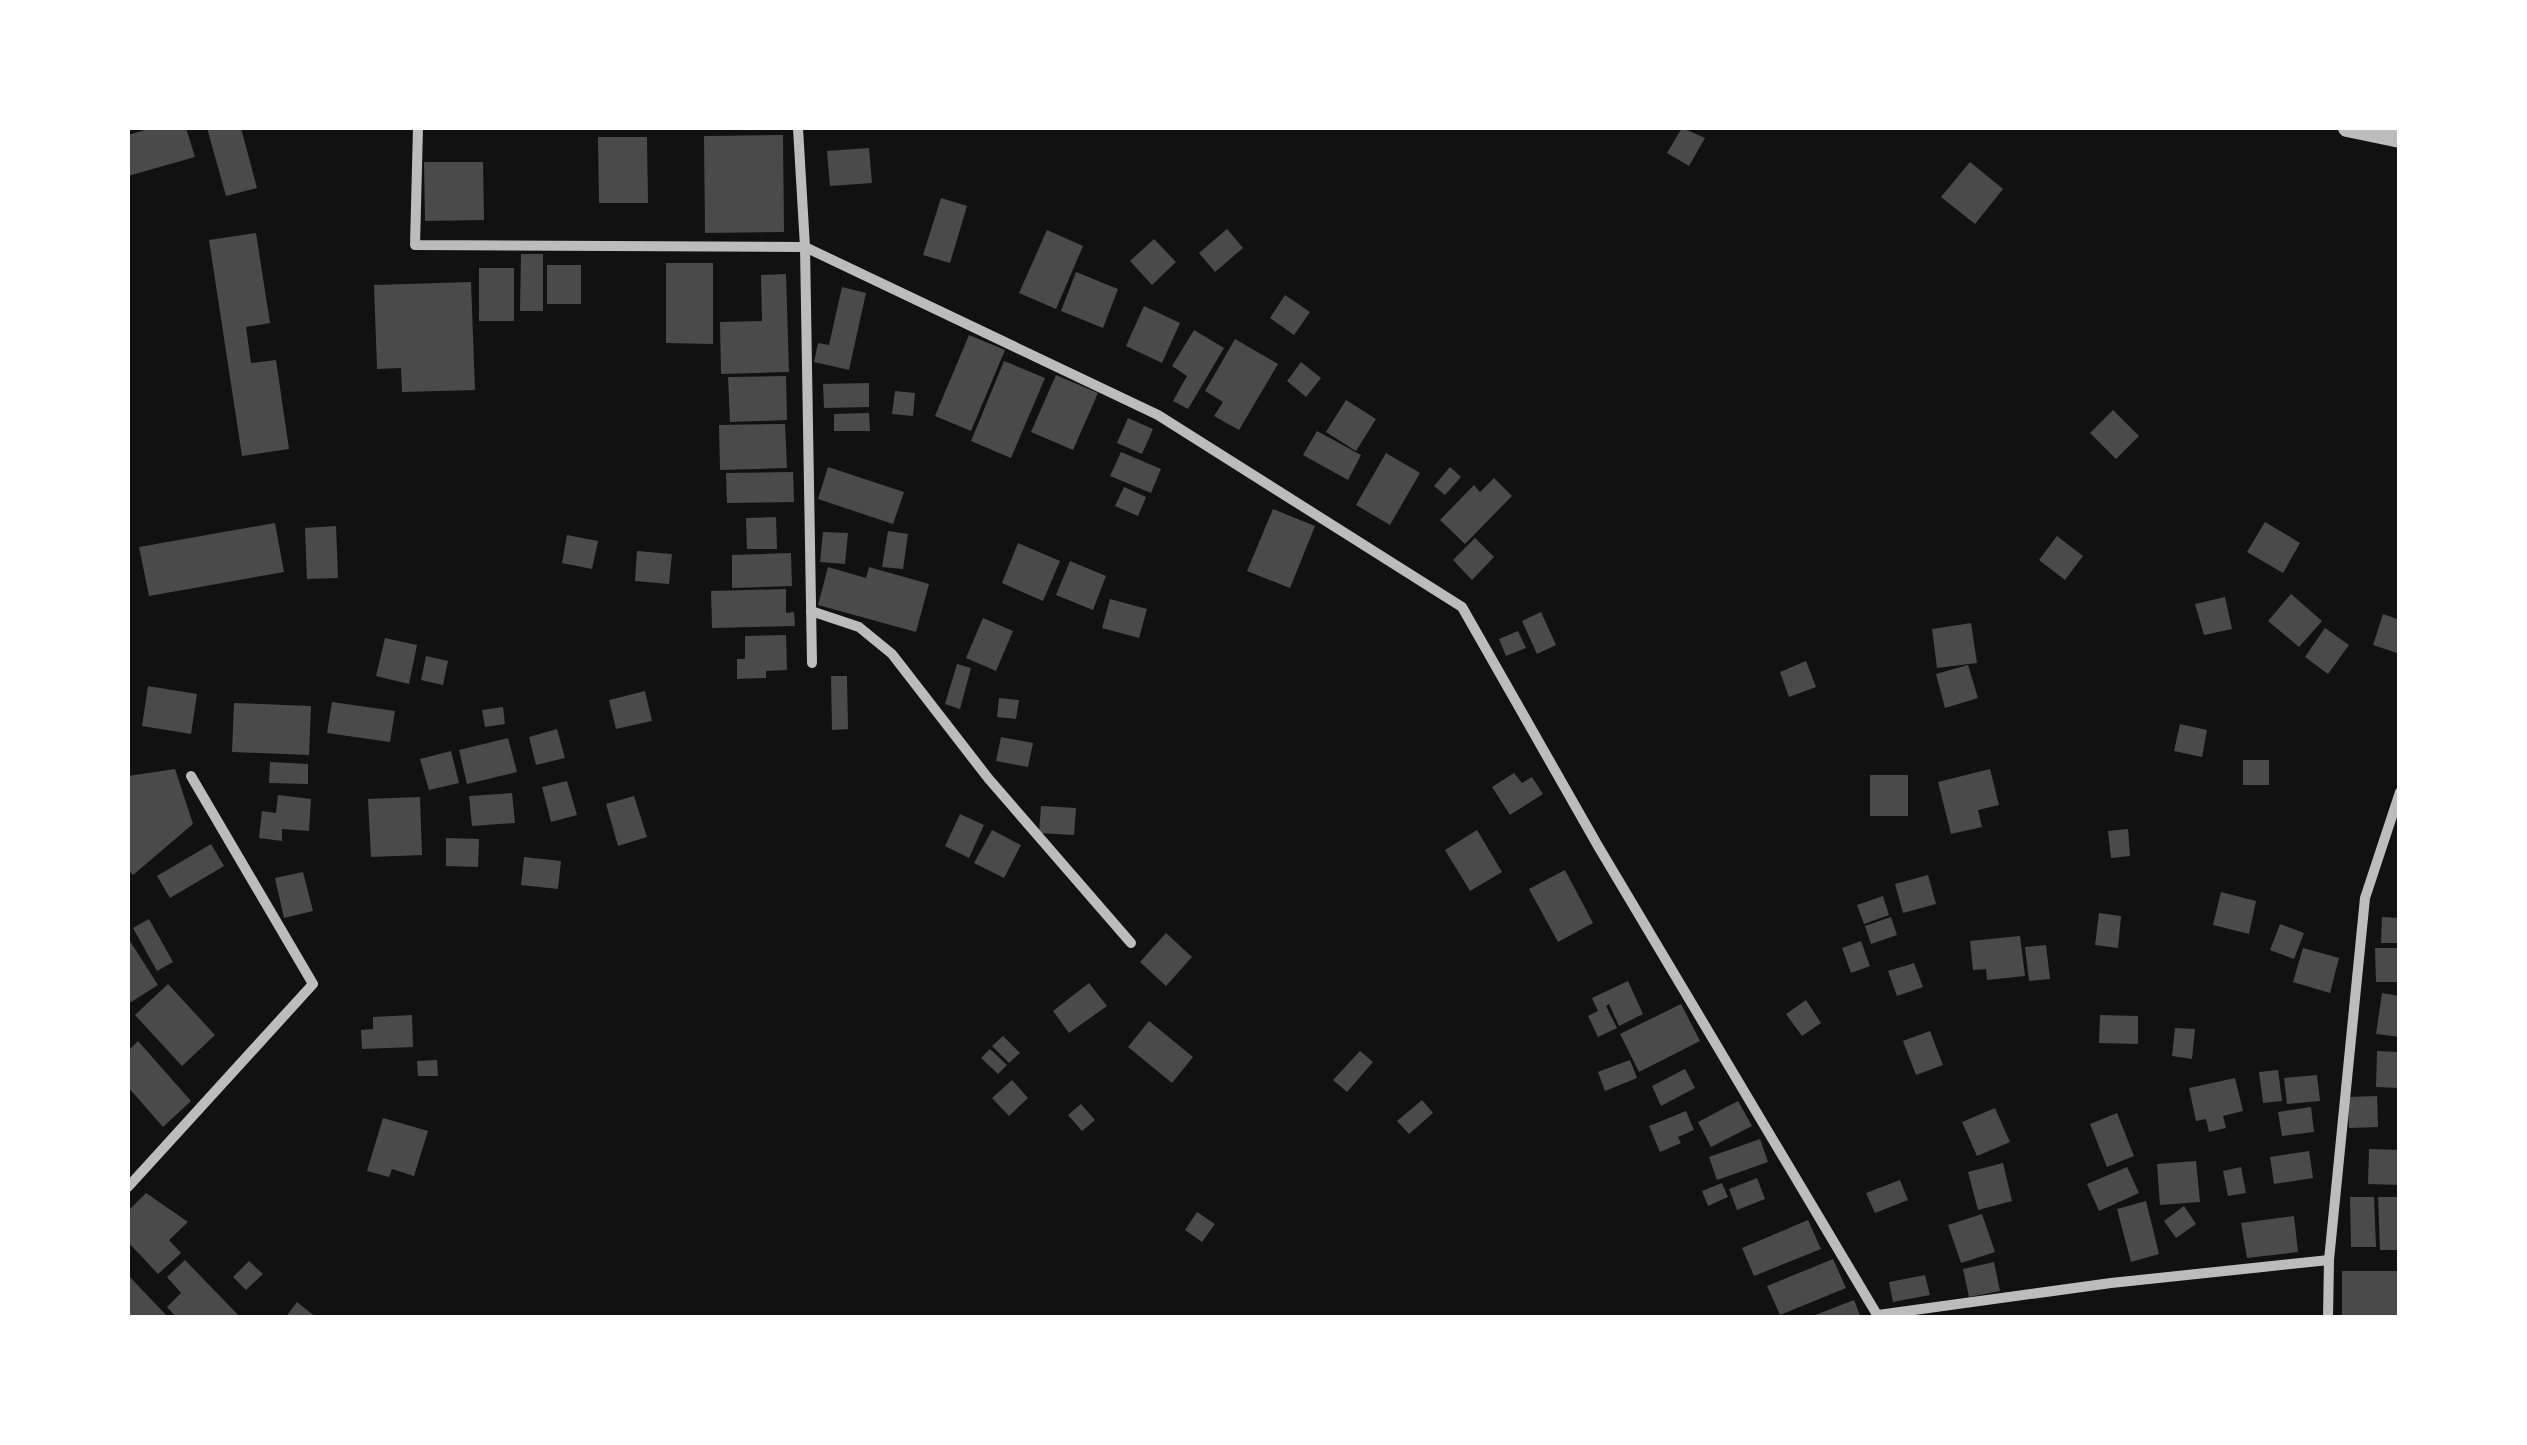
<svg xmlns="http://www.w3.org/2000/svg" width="2527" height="1445" font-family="'Work Sans',sans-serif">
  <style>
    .building { fill: #4a4a4a }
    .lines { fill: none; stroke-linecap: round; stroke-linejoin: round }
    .minor { stroke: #bcbcbc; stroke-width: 10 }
    .tertiary { stroke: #bcbcbc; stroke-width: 18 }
  </style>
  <rect width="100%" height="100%" fill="#111"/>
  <g class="building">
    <path d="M152,128h34l9,29 -67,19v-41z"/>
    <path d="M207,128h34l16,60 -31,8z"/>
    <path d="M1682,128l23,10 -16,28 -22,-13z"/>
    <path d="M783,135l1,97 -79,1 -1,-97z"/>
    <path d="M598,137h49l1,66h-49z"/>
    <path d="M869,148l3,35 -42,3 -3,-35z"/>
    <path d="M424,162h59l1,58 -59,1z"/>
    <path d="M1970,162l33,27 -28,35 -34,-27z"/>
    <path d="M941,198l26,8 -17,57 -27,-8z"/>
    <path d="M1227,229l16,19 -28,24 -16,-19z"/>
    <path d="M1047,230l36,16 -27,63 -37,-16z"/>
    <path d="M256,233l14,90 -24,4 5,36 25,-3 13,89 -47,7 -33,-216z"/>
    <path d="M1154,239l22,23 -24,23 -22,-24z"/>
    <path d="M521,254h22v57h-23z"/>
    <path d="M666,263h47v81l-47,-1z"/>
    <rect x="547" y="265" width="34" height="39"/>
    <rect x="479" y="268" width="35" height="53"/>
    <path d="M1076,272l42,17 -15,39 -42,-17z"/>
    <path d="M786,274l3,98 -68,2 -1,-52 42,-1 -1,-46z"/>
    <path d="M471,282l4,108 -73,2 -1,-24 -24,1 -3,-84z"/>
    <path d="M842,287l24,6 -17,77 -35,-8 4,-19 11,2z"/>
    <path d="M1285,295l25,17 -16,23 -24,-17z"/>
    <path d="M1144,306l36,17 -18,40 -36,-17z"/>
    <path d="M1194,330l30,18 -36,61 -15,-8 14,-25 -15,-10z"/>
    <path d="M969,335l36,15 -34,81 -36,-15z"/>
    <path d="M1235,339l43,25 -39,66 -25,-14 9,-14 -18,-11z"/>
    <path d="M1004,361l41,17 -34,80 -40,-17z"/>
    <path d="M1301,362l20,16 -15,19 -19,-16z"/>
    <path d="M1056,375l42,18 -25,57 -42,-18z"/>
    <path d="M786,376l1,44 -57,2 -2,-45z"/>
    <path d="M869,383v24l-45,1 -1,-24z"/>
    <path d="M895,391l20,2 -2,23 -21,-2z"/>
    <path d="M1346,400l30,19 -20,32 -30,-19z"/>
    <path d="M2113,410l26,26 -23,23 -26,-26z"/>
    <path d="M869,413l1,18h-36v-17z"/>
    <path d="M1128,418l25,11 -11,25 -25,-11z"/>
    <path d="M785,424l2,44 -67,2 -1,-45z"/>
    <path d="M1317,431l44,24 -13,25 -45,-25z"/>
    <path d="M1121,452l40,17 -10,24 -41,-17z"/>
    <path d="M1386,453l34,20 -30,52 -34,-20z"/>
    <path d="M828,467l76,25 -11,32 -75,-25z"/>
    <path d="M1450,467l11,10 -16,18 -11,-9z"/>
    <path d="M793,472l1,30 -67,1 -1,-30z"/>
    <path d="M1494,478l18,18 -47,48 -25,-24 34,-35 6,7z"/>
    <path d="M1124,487l22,10 -8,19 -23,-10z"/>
    <path d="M1273,509l42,17 -25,62 -43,-17z"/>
    <path d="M776,517l1,32h-30l-1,-31z"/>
    <path d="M2265,522l35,21 -17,30 -36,-21z"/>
    <path d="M275,523l9,49 -135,24 -10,-49z"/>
    <path d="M336,526l2,52 -31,1 -2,-51z"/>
    <path d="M888,531l20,3 -5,35 -21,-2z"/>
    <path d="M823,532l25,1 -3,31 -25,-2z"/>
    <path d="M567,535l31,6 -6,28 -30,-6z"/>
    <path d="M2057,536l26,20 -18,24 -26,-20z"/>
    <path d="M1475,538l19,19 -22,23 -19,-20z"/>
    <path d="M1018,543l42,18 -17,40 -41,-18z"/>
    <path d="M637,551l35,3 -3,30 -34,-3z"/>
    <path d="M791,553l1,33 -60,2v-33z"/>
    <path d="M1070,561l36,15 -13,34 -37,-15z"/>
    <path d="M828,567l38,11 3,-11 60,17 -13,48 -98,-27z"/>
    <path d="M786,589v24l8,-1 1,14 -83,2 -1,-37z"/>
    <path d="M2291,594l31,27 -23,26 -31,-26z"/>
    <path d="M2225,597l7,32 -28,6 -9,-31z"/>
    <path d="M1110,599l37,10 -8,29 -37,-10z"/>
    <path d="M1541,612l15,33 -19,9 -15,-33z"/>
    <path d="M2383,614l17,6v34l-27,-9z"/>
    <path d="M983,618l30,13 -17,40 -30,-13z"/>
    <path d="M1971,623l6,40 -40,5 -5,-39z"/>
    <path d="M2325,628l24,17 -21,29 -23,-17z"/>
    <path d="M1518,631l8,17 -20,8 -7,-17z"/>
    <path d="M786,635l1,35 -21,1v7l-29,1v-20h8v-23z"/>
    <path d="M385,638l32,7 -8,39 -33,-8z"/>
    <path d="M426,656l22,5 -5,24 -22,-5z"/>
    <path d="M1806,661l10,26 -27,10 -9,-25z"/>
    <path d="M957,664l14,4 -11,41 -15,-5z"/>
    <path d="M1968,665l10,33 -33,10 -9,-34z"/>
    <path d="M831,676h16l1,53 -16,1z"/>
    <path d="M148,686l49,8 -6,40 -49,-8z"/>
    <path d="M645,691l7,30 -36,8 -7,-29z"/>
    <path d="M999,698l20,2 -3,19 -19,-2z"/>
    <path d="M332,702l63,9 -5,31 -63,-9z"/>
    <path d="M234,703l77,3 -2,49 -77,-3z"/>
    <path d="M503,707l2,17 -20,3 -3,-17z"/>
    <path d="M2180,724l27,6 -5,27 -28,-6z"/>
    <path d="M557,729l8,29 -29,7 -7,-28z"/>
    <path d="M1001,737l32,6 -5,24 -32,-6z"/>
    <path d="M508,738l9,34 -50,12 -8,-34z"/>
    <path d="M451,751l8,32 -30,7 -9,-31z"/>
    <rect x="2243" y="760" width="26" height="25"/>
    <path d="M270,762l38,2v20l-39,-1z"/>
    <path d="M175,769l18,55 -60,51 -5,-6v-93z"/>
    <path d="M1990,769l9,36 -21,5 4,17 -31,7 -13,-52z"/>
    <path d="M1514,773l8,10 10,-6 11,17 -33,21 -18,-28z"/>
    <rect x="1870" y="775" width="38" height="41"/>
    <path d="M567,781l10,34 -26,7 -9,-35z"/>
    <path d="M512,793l3,30 -43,3 -3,-30z"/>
    <path d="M278,795l33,4 -2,32 -27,-2v12l-23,-3 3,-27 14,2z"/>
    <path d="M634,796l13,41 -29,9 -12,-42z"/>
    <path d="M420,797l2,58 -51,2 -3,-58z"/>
    <path d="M1041,806l35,2 -2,27 -35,-2z"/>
    <path d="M960,814l24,11 -15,33 -24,-12z"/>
    <path d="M2128,829l2,27 -19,2 -3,-27z"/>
    <path d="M992,830l29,15 -17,33 -30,-15z"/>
    <path d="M1477,830l25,42 -32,19 -25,-41z"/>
    <path d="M446,838l33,1 -1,28 -32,-1z"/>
    <path d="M211,844l13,22 -54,32 -13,-22z"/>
    <path d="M524,857l37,4 -3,28 -37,-4z"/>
    <path d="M1565,870l28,53 -35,19 -29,-53z"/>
    <path d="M303,872l10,39 -29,7 -9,-40z"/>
    <path d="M1928,875l8,29 -33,9 -8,-29z"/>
    <path d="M2221,892l35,9 -7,33 -36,-9z"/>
    <path d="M1883,896l6,19 -25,9 -7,-19z"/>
    <path d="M2099,913l22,3 -3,32 -23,-3z"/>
    <path d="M1891,917l6,18 -26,9 -6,-18z"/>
    <path d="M2382,917l18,1v25h-19z"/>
    <path d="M149,919l24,43 -16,9 -24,-43z"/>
    <path d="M2280,924l24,9 -10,26 -24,-9z"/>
    <path d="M1166,933l26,24 -26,29 -26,-24z"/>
    <path d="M2020,936l5,40 -38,4 -1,-11 -13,1 -3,-29z"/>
    <path d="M128,938l30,47 -30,19z"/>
    <path d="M1861,941l9,25 -19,7 -9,-25z"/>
    <path d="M2046,945l4,34 -21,2 -4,-34z"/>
    <path d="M2303,948l36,10 -9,35 -37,-11z"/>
    <path d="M2375,948h25v34h-24z"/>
    <path d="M1914,963l9,24 -26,9 -9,-25z"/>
    <path d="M1628,981l15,33 -24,12 -10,-22 -3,2 11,22 -19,9 -10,-21 10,-5 -6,-13z"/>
    <path d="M1089,983l18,23 -38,27 -16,-22z"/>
    <path d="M168,984l47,51 -33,31 -47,-51z"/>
    <path d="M2382,993l18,3v41l-24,-3z"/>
    <path d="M1806,1000l15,23 -19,13 -16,-22z"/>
    <path d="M1681,1004l19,37 -61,31 -19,-38z"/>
    <path d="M412,1015l1,32 -51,2 -1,-19 12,-1v-12z"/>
    <path d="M2100,1015l38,1v28l-39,-1z"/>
    <path d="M1149,1021l44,36 -21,26 -44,-36z"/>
    <path d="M2175,1028l20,1 -3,30 -20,-3z"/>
    <path d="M1930,1031l13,34 -27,10 -13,-34z"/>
    <path d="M1003,1036l17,17 -11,10 -17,-17z"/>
    <path d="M138,1041l53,60 -28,26 -35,-40v-36z"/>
    <path d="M990,1049l17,16 -9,9 -17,-16z"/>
    <path d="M1360,1051l13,11 -26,30 -14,-12z"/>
    <path d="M2377,1051l23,1v36l-24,-1z"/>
    <path d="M437,1060l1,16h-20l-1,-15z"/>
    <path d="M1630,1060l7,18 -32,13 -7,-19z"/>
    <path d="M1685,1069l10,19 -34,18 -9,-20z"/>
    <path d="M2278,1070l4,31 -19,2 -4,-31z"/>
    <path d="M2317,1075l3,26 -33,3 -3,-26z"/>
    <path d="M2235,1078l8,33 -20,5 3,12 -17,4 -3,-13 -10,2 -7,-33z"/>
    <path d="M1012,1080l16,18 -19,18 -17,-18z"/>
    <path d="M2377,1096l1,31 -29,1 -1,-31z"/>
    <path d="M1422,1100l11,13 -24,21 -12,-13z"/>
    <path d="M1738,1101l14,25 -41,21 -13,-25z"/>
    <path d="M1081,1104l14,16 -13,11 -14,-16z"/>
    <path d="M2311,1107l3,25 -32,4 -4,-24z"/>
    <path d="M1995,1108l15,34 -33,14 -15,-34z"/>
    <path d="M1686,1111l8,19 -16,7 3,6 -21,9 -11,-26z"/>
    <path d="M2117,1113l17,43 -27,11 -17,-43z"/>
    <path d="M383,1118l45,13 -14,45 -22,-7 -3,8 -22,-6z"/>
    <path d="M1760,1139l8,23 -51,18 -8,-23z"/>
    <path d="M2369,1149l31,1v35l-32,-1z"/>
    <path d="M2309,1151l4,27 -39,6 -4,-27z"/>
    <path d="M2196,1161l4,41 -40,3 -3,-41z"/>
    <path d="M2003,1163l9,38 -34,9 -10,-38z"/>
    <path d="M2127,1167l12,26 -40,18 -12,-27z"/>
    <path d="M2241,1167l5,26 -18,3 -5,-25z"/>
    <path d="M1757,1178l8,21 -28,11 -8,-21z"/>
    <path d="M1900,1180l8,20 -33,13 -9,-20z"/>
    <path d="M1722,1183l6,14 -20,9 -6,-15z"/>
    <path d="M146,1193l42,29 -19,18 12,13 -23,21 -30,-32v-31z"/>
    <path d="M2350,1197h24l2,50h-25z"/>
    <path d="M2378,1197h22v53h-20z"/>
    <path d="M2146,1201l13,53 -28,8 -14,-53z"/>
    <path d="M2184,1206l12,18 -20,14 -12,-17z"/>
    <path d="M1197,1212l18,12 -13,18 -17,-12z"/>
    <path d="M1982,1214l13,38 -34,11 -13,-38z"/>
    <path d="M2294,1216l4,36 -51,6 -6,-35z"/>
    <path d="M1808,1220l13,29 -67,27 -12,-28z"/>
    <path d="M1833,1259l13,29 -66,27 -13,-29z"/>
    <path d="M185,1260l56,58h-64l-10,-11 14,-14 -14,-16z"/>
    <path d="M249,1261l14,13 -17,16 -13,-13z"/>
    <path d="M1994,1262l6,29 -31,6 -6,-28z"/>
    <rect x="2342" y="1271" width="58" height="46"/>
    <path d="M128,1275l38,40 -2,3h-36z"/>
    <path d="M1925,1275l5,20 -37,7 -4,-20z"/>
    <path d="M1854,1300l7,18h-51v-1z"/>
    <path d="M297,1302l20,16h-32z"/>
  </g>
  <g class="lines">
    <g class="minor">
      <path d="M418,128l-3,117 390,2 353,168 304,192 136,239 281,472"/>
      <path d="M798,128l7,119 7,416"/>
      <path d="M811,611l48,16 33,27 96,124 143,165"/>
      <path d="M128,1187l185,-203 -122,-208"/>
      <path d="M1878,1315l233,-32 218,-23"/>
      <path d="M2328,1318l1,-58 36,-362 35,-106"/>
    </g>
    <path class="tertiary" d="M2347,128l53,11"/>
  </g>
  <rect width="2527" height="1445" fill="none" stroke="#ffffff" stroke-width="260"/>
</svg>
